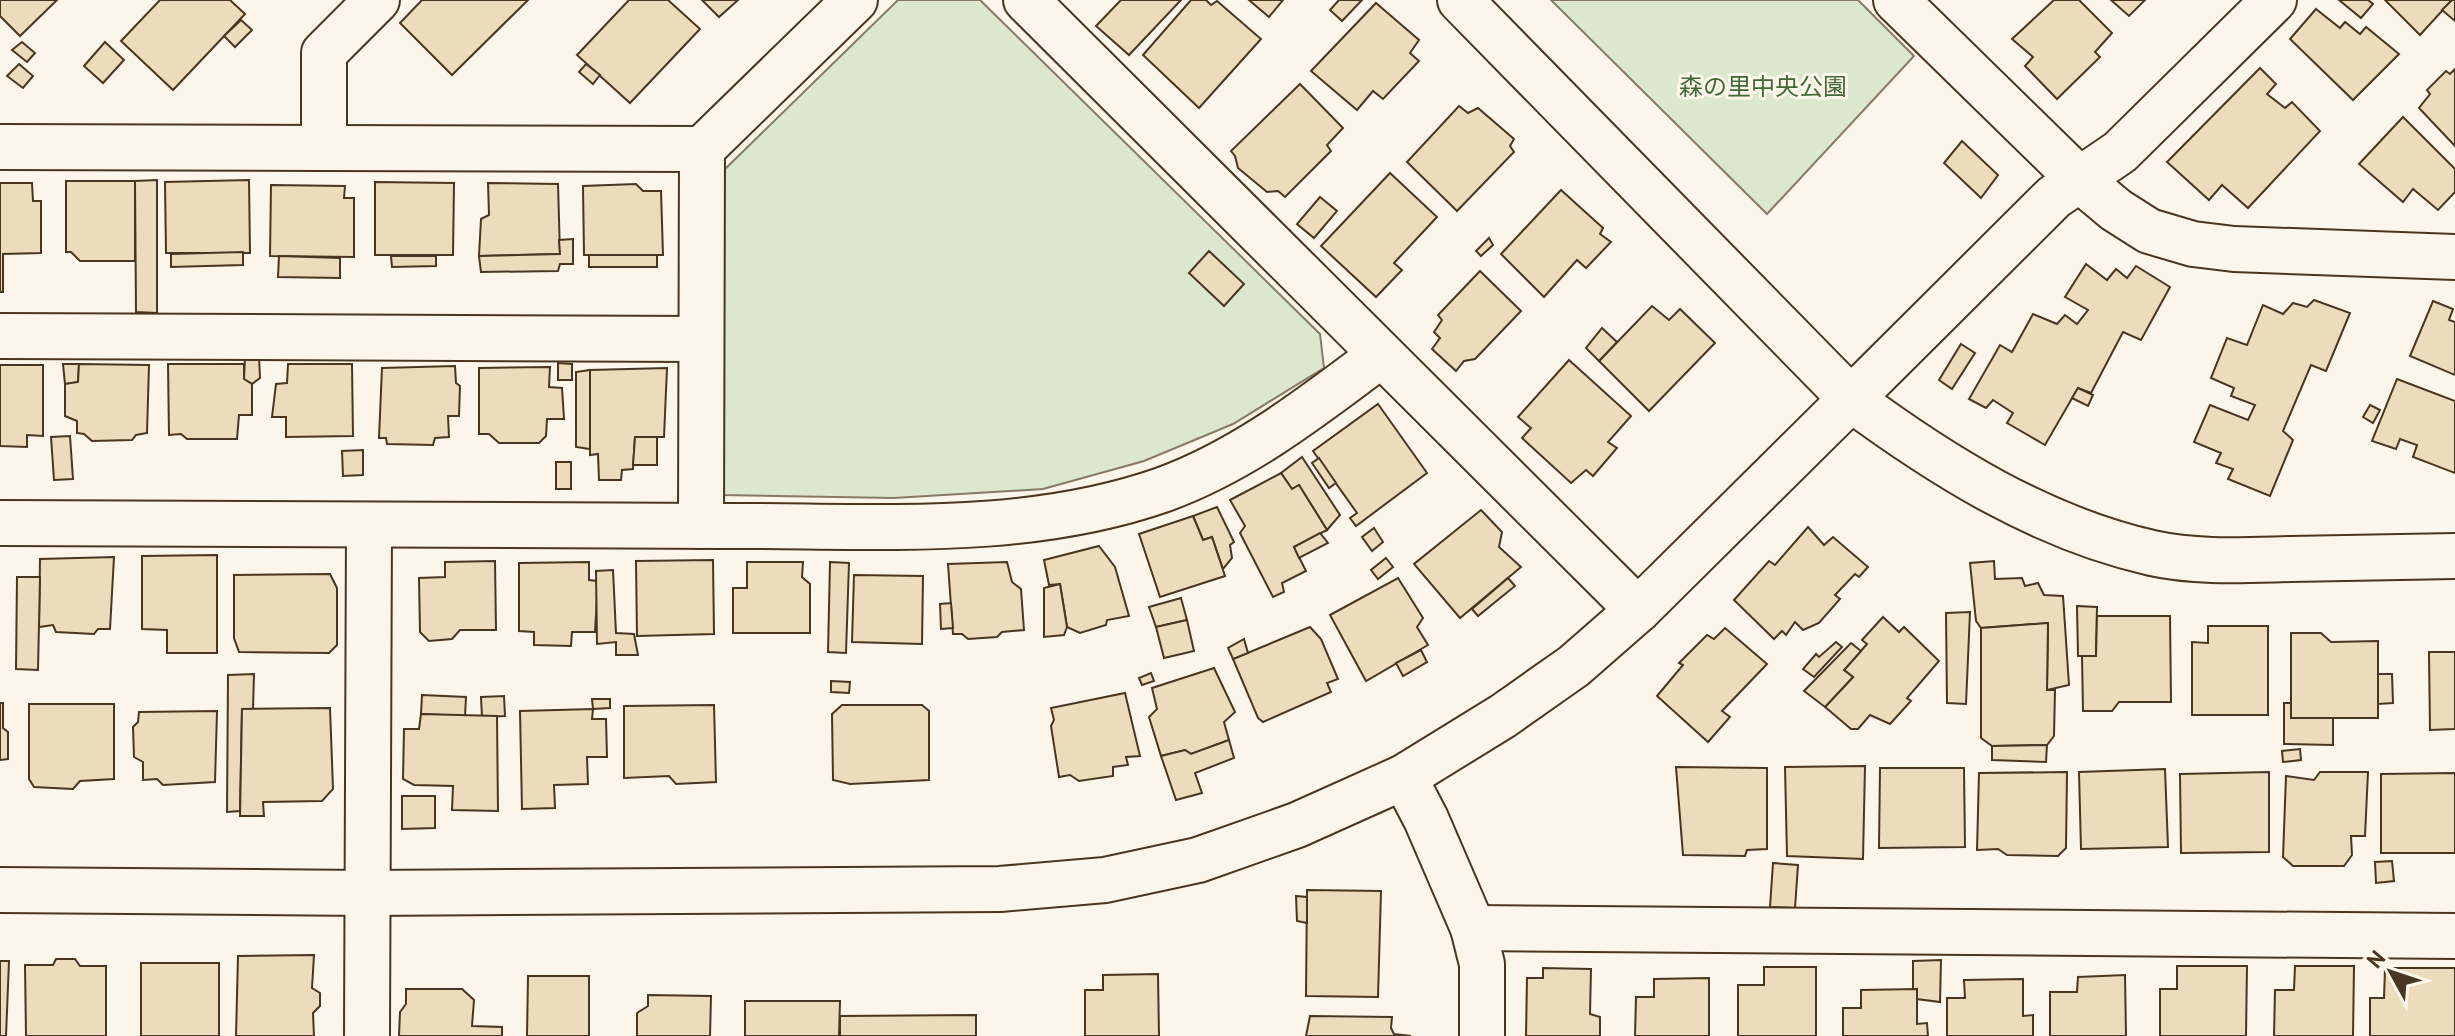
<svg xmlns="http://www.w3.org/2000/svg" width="2455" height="1036" font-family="'PT Sans','Noto Sans JP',sans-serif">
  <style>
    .green { fill: #dce7d0; stroke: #887966; stroke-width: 2 }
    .building { fill: #ecdcbc; stroke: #4a3520; stroke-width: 2 }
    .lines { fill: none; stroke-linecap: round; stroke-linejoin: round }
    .street-casing { stroke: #4a3520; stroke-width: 48 }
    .secondary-casing { stroke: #4a3520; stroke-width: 48 }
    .street { stroke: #fbf6e9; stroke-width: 44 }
    .secondary { stroke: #fbf6e9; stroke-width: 44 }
    .labels { text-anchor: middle; stroke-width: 6; stroke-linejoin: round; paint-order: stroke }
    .park-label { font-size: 24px; fill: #436837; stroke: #fbf6e9 }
  </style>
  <rect width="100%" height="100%" fill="#fbf6e9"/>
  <g class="green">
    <path d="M898,0h82l340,334 4,34 -91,56 -89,37 -101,28 -149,9 -174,-3 1,-322z"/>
    <path d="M1551,0h307l56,56 -147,158z"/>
  </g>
  <g class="building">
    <path d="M0,0h57l-37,36 -20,-20z"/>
    <path d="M160,0h70l15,14 -72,76 -52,-49z"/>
    <path d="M422,0h106l-76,75 -52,-52z"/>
    <path d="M629,0h39l32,29 -70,74 -53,-48z"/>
    <path d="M702,0h36l-19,17z"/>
    <path d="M1121,0h60l-52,55 -33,-29z"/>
    <path d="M1191,0h15l5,5 6,-4 44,38 -62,69 -56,-53z"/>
    <path d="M1249,0h34l-14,17z"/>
    <path d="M1339,0h23l-20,21 -12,-11z"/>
    <path d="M2054,0h25l33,33 -17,19 5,5 -43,42 -32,-33 8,-9 -21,-18z"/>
    <path d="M2111,0h34l-16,16z"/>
    <path d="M2339,0h29l5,4 -12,14z"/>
    <path d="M2385,0h67l-32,35z"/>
    <path d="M2452,0h3v21l-13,-11z"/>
    <path d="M1376,3l43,37 -9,13 9,8 -36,38 -10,-8 -16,19 -46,-39z"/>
    <path d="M2316,9l24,19 5,-6 15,12 6,-7 33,27 -46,46 -63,-61z"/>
    <path d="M241,20l11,10 -17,17 -11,-11z"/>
    <path d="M22,42l13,11 -8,9 -15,-12z"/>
    <path d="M105,42l19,18 -21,23 -19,-17z"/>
    <path d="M19,64l14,12 -10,12 -16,-12z"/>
    <path d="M586,64l14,11 -7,9 -14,-12z"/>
    <path d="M2260,68l16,16 -9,10 18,14 7,-6 28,29 -72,77 -26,-23 -13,15 -42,-38z"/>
    <path d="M2455,69v77l-36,-38 11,-14 -3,-4 19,-19 4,3z"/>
    <path d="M1300,84l43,44 -16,17 4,6 -46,46 -7,-6 -11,1 -29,-24 -3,-12 -4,-5z"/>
    <path d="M1459,106l9,7 10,-5 36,31 -4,7 4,6 -57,59 -50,-49z"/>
    <path d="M2403,117l52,52v23l-17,18 -25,-21 -10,13 -44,-38z"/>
    <path d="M1962,141l36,34 -17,23 -37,-35z"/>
    <path d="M1390,173l47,44 -43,46 8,7 -26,27 -55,-51z"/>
    <path d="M157,180v133l-21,-1 -1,-131z"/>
    <path d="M249,180l1,73h-84l-1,-71z"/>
    <path d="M66,181h69v80h-55l-9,-9h-5z"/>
    <path d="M375,182l79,1 -1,72h-78z"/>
    <path d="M0,183h32l1,18h8v52l-38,1v38h-3z"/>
    <path d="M488,183l70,1 2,70 -81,2 2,-37 8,-4z"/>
    <path d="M636,184l7,7h18l2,64h-79l-1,-69z"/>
    <path d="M271,185l74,1 -1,12h10v59l-84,-1z"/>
    <path d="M1561,190l42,38 -3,6 11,8 -25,26 -9,-8 -33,37 -43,-43z"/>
    <path d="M1320,197l17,14 -23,27 -17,-14z"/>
    <path d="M1489,238l4,7 -12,11 -5,-5z"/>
    <path d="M573,239v25h-13l-2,7 -77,1 -2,-16 81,-2 -1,-14z"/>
    <path d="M1209,251l35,33 -20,22 -35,-33z"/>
    <path d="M243,252v13l-72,2v-13z"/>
    <rect x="589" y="255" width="68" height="12"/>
    <path d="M279,256l61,2v20l-62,-1z"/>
    <path d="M391,256h45v10l-44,1z"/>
    <path d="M2086,264l21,16 9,-11 11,9 9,-12 34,21 -29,53 -18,-8 -32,61 -13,-5 -33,57 -38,-22 6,-10 -20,-13 -7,8 -17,-9 31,-54 12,7 21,-38 24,10 8,-9 12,9 11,-14 -23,-13z"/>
    <path d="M1480,271l41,40 -46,48 -11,2 -8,10 -24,-22 8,-11 -6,-6 8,-12 -4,-5z"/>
    <path d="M2314,300l36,13 -24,58 -15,-6 -28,66 10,9 -23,56 -42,-17 5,-10 -17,-6 5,-10 -27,-11 16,-37 38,15 7,-15 -24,-9 3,-8 -23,-10 16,-40 20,7 16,-40 20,9 10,-11 14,4z"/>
    <path d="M2433,301l20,8 -4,11 6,2v53l-45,-19z"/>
    <path d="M1652,306l17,14 11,-11 35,34 -66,68 -50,-50z"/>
    <path d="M1602,328l15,14 -18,19 -13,-13z"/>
    <path d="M1961,344l14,9 -23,36 -13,-9z"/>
    <path d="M259,356l1,22 -8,6 -8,-5 1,-22z"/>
    <path d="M1569,360l62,56 -23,26 9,6 -24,28 -7,-6 -15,13 -49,-45 9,-10 -13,-11z"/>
    <path d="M558,363l14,1v16h-14z"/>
    <path d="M63,364h16l-1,18 -13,2z"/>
    <path d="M79,364l70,1 -2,68 -11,2 -4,5 -40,1 -8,-7 -7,-1v-12l-12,-5v-32l13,-2z"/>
    <path d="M168,364h76v15l8,5v31h-13l-2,24h-50l-6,-5 -12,1z"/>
    <path d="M288,364h64l1,72 -67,1v-20h-14l4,-33 11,-1z"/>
    <path d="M0,365h43v71l-16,-1v12l-27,-1z"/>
    <path d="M455,366l1,17 4,3 -1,30h-11l1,21 -14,1 -2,7 -46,-1 -1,-6h-7l3,-70z"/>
    <path d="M550,367l-1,20 13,1 2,31h-17l-1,17 -7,7h-40l-10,-9h-10v-66z"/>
    <path d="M667,368l-3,69h-29l-2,32 -11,1 -1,10h-22l-1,-26 -8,1v-85z"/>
    <path d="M590,370v79l-14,-2v-75z"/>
    <path d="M2397,379l58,22v72l-42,-16 4,-12 -17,-6 -4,10 -24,-8z"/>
    <path d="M2078,388l15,7 -5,11 -16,-8z"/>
    <path d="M1378,404l49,69 -71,53 -6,-8 7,-5 -44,-62z"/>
    <path d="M2370,405l10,5 -7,13 -10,-6z"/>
    <path d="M70,436l3,43 -19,1 -3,-43z"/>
    <path d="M635,437h22v28h-24z"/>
    <path d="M363,450v25l-20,1 -1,-25z"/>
    <path d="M1302,457l38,58 -13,15 -28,-45 -7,4 -11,-16z"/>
    <path d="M1319,458l17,25 -7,5 -17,-25z"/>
    <rect x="556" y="462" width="15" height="27"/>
    <path d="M1281,473l11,16 7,-4 28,45 -33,17 12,24 -24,12 2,9 -11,5 -33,-64 5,-7 -15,-26z"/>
    <path d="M1217,507l17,35 -4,3 2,13 -9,11 -11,-32 -9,3 -10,-24z"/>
    <path d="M1481,510l21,22 -3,15 22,20 -61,51 -46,-54z"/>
    <path d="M1193,516l10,24 9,-3 13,39 -65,21 -21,-63z"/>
    <path d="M1808,527l16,18 9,-8 35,30 -9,10 -4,-3 -20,21 5,4 -21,24 -16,7 -8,-8 -9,13 -4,-4 -8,8 -40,-39 35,-39 6,4z"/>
    <path d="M1374,528l9,14 -11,9 -10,-14z"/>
    <path d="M1320,533l8,10 -29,15 -5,-11z"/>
    <path d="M1099,546l16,21 14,49 -22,4 -1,5 -26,8 -13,-6 -7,-43 -11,1 -5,-25z"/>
    <path d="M217,555v98h-50v-23l-25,-1v-73z"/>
    <path d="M114,557l-4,72h-12l-4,5 -38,-2 -3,-7 -14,2 1,-68z"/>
    <path d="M1386,558l7,9 -15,12 -7,-9z"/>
    <path d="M713,560l1,74 -77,2 -1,-75z"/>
    <path d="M495,561l1,69h-36l-8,9 -23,2 -9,-9 -1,-54 26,-1v-15z"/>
    <path d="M1994,561l1,18 27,-1 3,8 13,-3 6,12 19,1 6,89 -22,5 1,-67 -67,5 -5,-7 -6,-58z"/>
    <path d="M589,562v18l9,1 -3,51h-23l-1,14 -37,-1v-13l-15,-1v-68z"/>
    <path d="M747,562h56l-1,15 8,7v49h-77v-45h14z"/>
    <path d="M830,562l19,1 -3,90 -18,-1z"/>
    <path d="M1007,562l5,20 9,7 3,41 -22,2 -5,5 -29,2 -6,-5h-9l-5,-70z"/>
    <path d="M613,570l3,63 18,1 4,21h-22v-13l-19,2 -1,-73z"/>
    <path d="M330,574l7,14v57l-8,8 -90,-1 -5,-14v-63z"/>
    <path d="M854,575l69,1 -1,68 -70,-2z"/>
    <path d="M17,577h23l-2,93 -22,-1z"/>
    <path d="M1398,578l25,40 -6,9 11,18 -62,36 -36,-66z"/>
    <path d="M1508,578l7,8 -37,30 -6,-7z"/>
    <path d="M1060,584l7,43 -3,8 -20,2v-49z"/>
    <path d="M1181,598l6,22 -31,7 -7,-20z"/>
    <path d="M951,603l2,25 -12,1 -1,-25z"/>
    <path d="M2077,606l20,1 -1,49h-18z"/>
    <path d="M1970,612l-4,92 -19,-1 -1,-90z"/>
    <path d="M2097,616h73l1,86h-52l-7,9h-29l-1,-55h14z"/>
    <path d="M1883,617l16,15 5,-5 35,34 -32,37 4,3 -21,23 -20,-9 -12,14h-7l-26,-22 28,-30 -9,-7 23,-26 -5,-4z"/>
    <path d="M1187,620l7,31 -30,7 -8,-31z"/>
    <path d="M2048,623l-1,67h8l-1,46 -7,9 -55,1 -11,-8v-110z"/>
    <path d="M2208,626h60v89h-76v-73l16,1z"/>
    <path d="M1310,627l11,12 17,40 -11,4 4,9 -68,30 -5,-4 -25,-59z"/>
    <path d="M1725,628l42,36 -45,47 8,6 -22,25 -51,-46 26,-31 -4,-2 28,-28 7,4z"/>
    <path d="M2291,633h30l10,9 47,-1v77h-87z"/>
    <path d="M1244,639l4,14 -15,6 -5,-11z"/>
    <path d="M1836,642l6,5 -28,30 -11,-8 13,-15 3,3z"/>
    <path d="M1851,643l10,8 -17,19 9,7 -28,30 -21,-16z"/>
    <path d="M1421,650l6,12 -24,14 -7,-13z"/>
    <path d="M2429,652h26v77l-25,1z"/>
    <path d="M1214,668l21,44 -11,10 5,18 -38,14 -6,-4 -24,6 -12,-39 8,-8 -5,-21z"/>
    <path d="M1151,673l3,8 -12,4 -3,-7z"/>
    <path d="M254,674l-1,35h-11l-2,102 -13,1 1,-137z"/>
    <path d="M2378,674h14l1,29 -15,1z"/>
    <path d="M831,681l19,1 -1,11 -18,-1z"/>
    <path d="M1125,693l15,63 -14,1 2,8 -15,2v9l-34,5 -9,-6 -11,2 -8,-51 3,-6 -3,-12z"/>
    <path d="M422,695l44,2 -1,19 -44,-2z"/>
    <path d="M504,696l1,20 -23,1 -1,-20z"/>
    <path d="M592,699h18v9l-17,1z"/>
    <path d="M0,703h3v25l5,4v27l-8,1z"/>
    <path d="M2284,703h7v15h42v27l-49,-1z"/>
    <path d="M29,704h85v75l-34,2 -7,8 -39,-2 -5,-8z"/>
    <path d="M714,705l2,77 -40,2 -7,-8 -45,2v-72z"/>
    <path d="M842,705h80l7,6v69l-79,4 -17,-4 -1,-66z"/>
    <path d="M330,708l3,81 -11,12 -59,1 1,14h-24l2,-107z"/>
    <path d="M593,709l-1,10h14l1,38h-20l1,27 -34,1 1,23 -33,1 -2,-98z"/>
    <path d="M217,711l-2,71 -52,3 -6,-6 -14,1v-18l-9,-5 -1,-30 5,-5 1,-10z"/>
    <path d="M421,714l76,2 1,95 -46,-1 1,-24 -39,-1 -11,-6 1,-50h15z"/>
    <path d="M1229,740l5,18 -39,15 7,20 -26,7 -15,-44 24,-6 6,4z"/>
    <path d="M2047,745l-1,17 -54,-2v-14z"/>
    <path d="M2300,749l1,11 -18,2 -1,-11z"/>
    <path d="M1865,766l-2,93 -76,-3 -2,-89z"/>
    <path d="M1676,767l91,1v81l-20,1 -2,6 -62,-1z"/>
    <path d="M1880,768h84l1,79 -86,1z"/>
    <path d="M2165,769l3,78 -87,2 -2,-77z"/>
    <path d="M2067,772l-1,76 -8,8 -51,-1 -9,-6 -21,1 2,-77z"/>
    <path d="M2269,772v80l-88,1 -1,-79z"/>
    <path d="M2320,772h48l-3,64h-14l1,19 -8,11h-51l-10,-9 3,-81 28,4z"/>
    <path d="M2455,773v80h-74v-79z"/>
    <path d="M402,796h33v32l-33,1z"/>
    <path d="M2392,861l2,20 -18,2 -1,-21z"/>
    <path d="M1773,863l25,2 -3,43 -25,-1z"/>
    <path d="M1307,890l74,1 -3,106 -72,-1z"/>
    <path d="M1296,896l11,1v26l-10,-2z"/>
    <path d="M314,955l-2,33 8,5v13l-7,7 1,23h-78l2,-80z"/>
    <path d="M56,959h19l5,7h26v70h-80l-1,-71h28z"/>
    <path d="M1941,960l-1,42 -23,-3v-10l-4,1v-29z"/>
    <path d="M0,961h9l-3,75h-6z"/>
    <rect x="141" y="963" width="78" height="73"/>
    <path d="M2177,966h70l-1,70h-86v-47h17z"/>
    <path d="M2295,966h59l-1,70h-79l1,-46h19z"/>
    <path d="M1764,967h52v69h-78v-51h26z"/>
    <path d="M1543,968l48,1 -1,45 10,3v19h-74l1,-58h16z"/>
    <path d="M2385,968h70v68h-85v-38h14z"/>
    <path d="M1158,974l1,62h-74v-46h18v-15z"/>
    <path d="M2125,975l1,61h-76v-44h27l1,-15z"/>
    <path d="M528,976h61v60h-62z"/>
    <path d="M1709,978v58h-74l1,-39h18v-18z"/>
    <path d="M2023,979v37l10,-1v21h-86v-38h18l-1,-18z"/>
    <path d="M406,989h56l12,11 -2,26 30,1v9h-103l1,-24 6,-8z"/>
    <path d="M1917,989v35l10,-1 1,13h-85v-28h18v-18z"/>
    <path d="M648,995l63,1 -1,40h-73v-23l11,-7z"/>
    <path d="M745,1001h95l-1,35h-94z"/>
    <path d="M976,1015v21h-136v-20z"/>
    <path d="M1310,1016l82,1 -1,11 3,6 17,2h-105z"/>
  </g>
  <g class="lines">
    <defs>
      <g id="street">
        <path d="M1026,0l612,610"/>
        <path d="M1896,0l184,180 36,30 33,21 44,13 41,5 221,8"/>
        <path d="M0,147l324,1v-95l53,-53"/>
        <path d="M324,148l378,1 153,-149"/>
        <path d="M0,336l701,3"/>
        <path d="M1851,399l203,-202 66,-45 154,-152"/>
        <path d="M0,523c241,2 482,4 722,3 146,-1 300,13 440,-36 81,-29 151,-84 219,-135"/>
        <path d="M701,526l1,-377"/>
        <path d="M1404,777l22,42 47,109 9,36v72"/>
        <path d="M1473,928l982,8"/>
        <path d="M367,1036l2,-510"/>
      </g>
      <g id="secondary">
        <path d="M1460,0l391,399c91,67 190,129 301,154 44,10 94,7 139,6 55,-1 109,-2 164,-3"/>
        <path d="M0,890l366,3 634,-4 105,-9 93,-20 99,-35 107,-48 99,-61 71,-50 64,-56 213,-211"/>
      </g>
    </defs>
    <use href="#street" class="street-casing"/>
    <use href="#secondary" class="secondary-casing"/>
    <use href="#street" class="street"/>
    <use href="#secondary" class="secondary"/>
  </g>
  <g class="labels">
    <g class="park-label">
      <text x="1763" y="95">森の里中央公園</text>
    </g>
  </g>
  <g transform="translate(2391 972) rotate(310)" stroke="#fbf6e9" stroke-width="6" paint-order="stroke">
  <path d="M0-6L14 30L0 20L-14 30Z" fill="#4a3520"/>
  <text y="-12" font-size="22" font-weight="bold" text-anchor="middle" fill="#4a3520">N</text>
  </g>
</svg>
